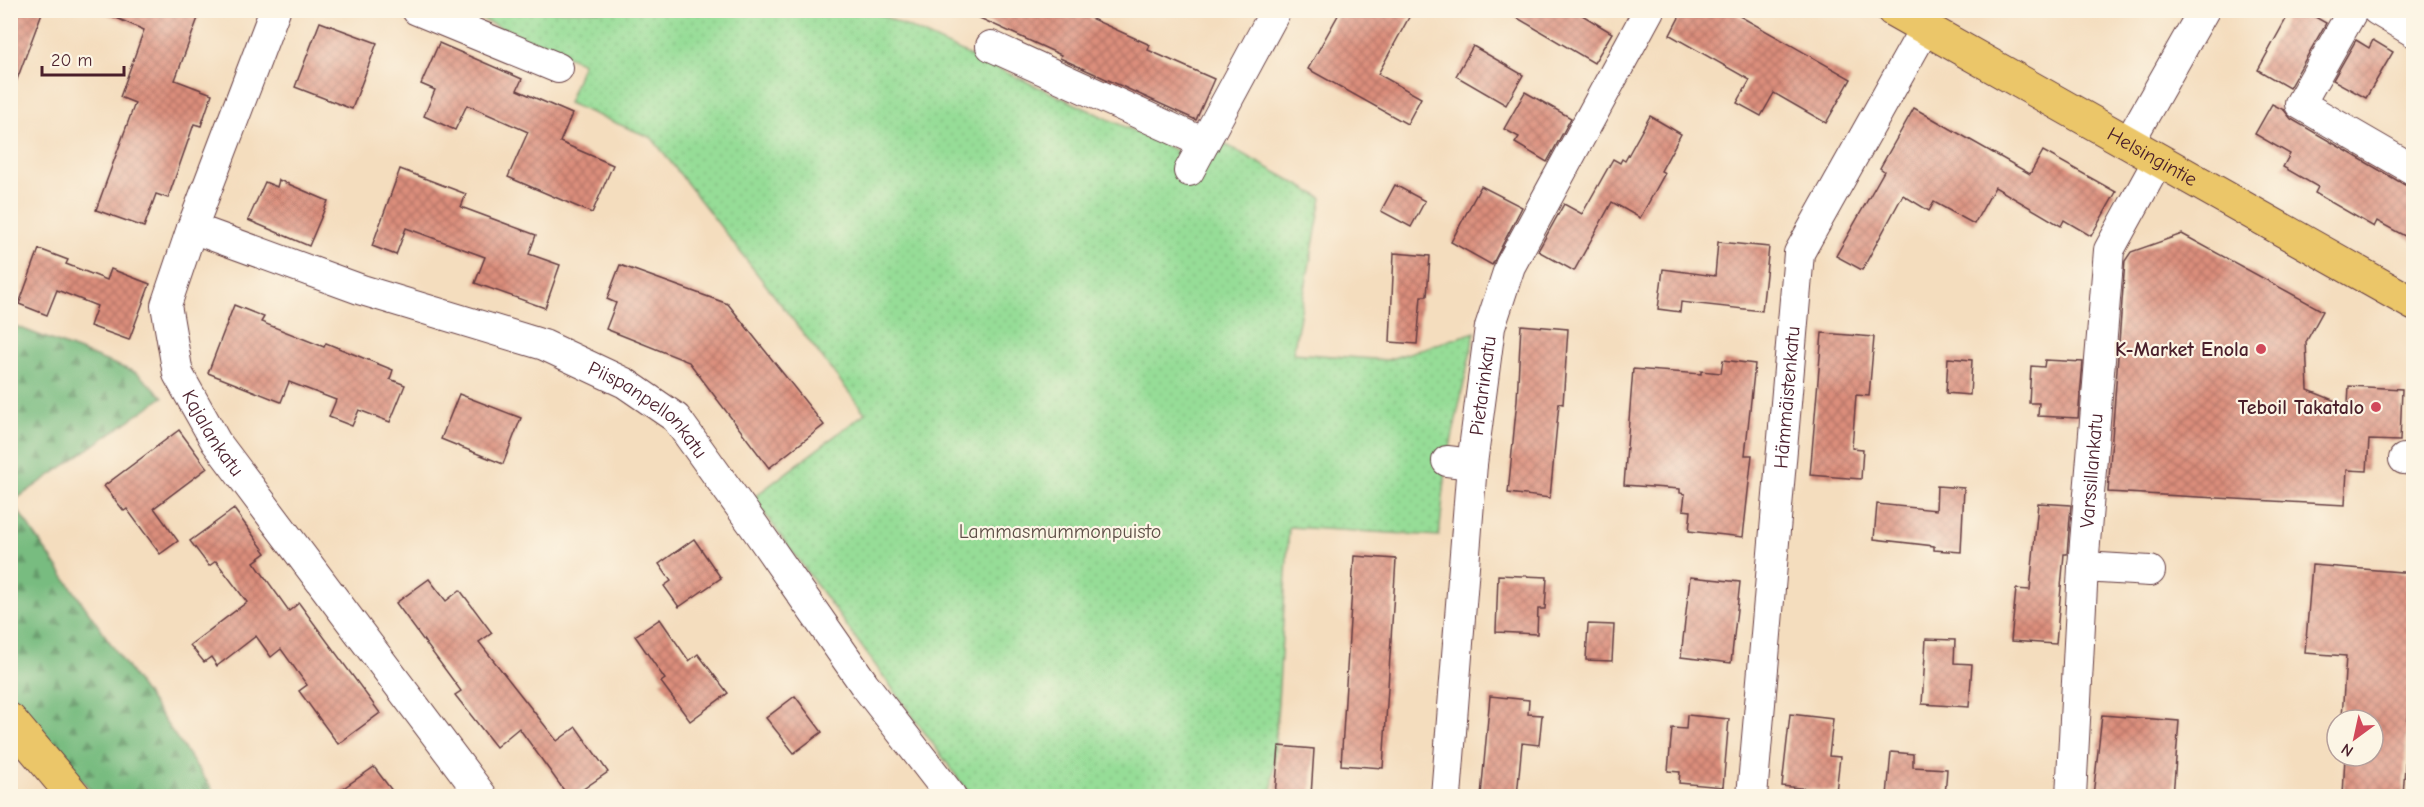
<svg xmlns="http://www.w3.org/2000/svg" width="2424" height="807" font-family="'Comic Neue',sans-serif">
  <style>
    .green { fill: url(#green-dots); stroke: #707e61; stroke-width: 1.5 }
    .forest { fill: url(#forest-firs); stroke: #616e56; stroke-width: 1.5 }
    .building { fill: url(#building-cross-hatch) }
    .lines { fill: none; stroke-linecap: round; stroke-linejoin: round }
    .minor-casing { stroke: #643c41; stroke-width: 32 }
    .major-casing { stroke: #643c41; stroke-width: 35 }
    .minor { stroke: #fff; stroke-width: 30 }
    .major { stroke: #ebc669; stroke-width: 33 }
    .poi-dot { fill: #d1495b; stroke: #fcf5e5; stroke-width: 2 }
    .labels { text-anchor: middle; stroke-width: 4.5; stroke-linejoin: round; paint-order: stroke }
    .street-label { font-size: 20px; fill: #4a1f2b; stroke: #fcf5e5 }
    .poi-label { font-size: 20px; font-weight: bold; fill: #4a1f2b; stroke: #fcf5e5; text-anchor: end }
    .park-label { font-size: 20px; fill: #5d4e46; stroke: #fcf5e5 }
  </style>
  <defs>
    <pattern id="green-dots" width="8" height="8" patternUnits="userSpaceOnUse" patternTransform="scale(1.5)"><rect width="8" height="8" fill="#96dd97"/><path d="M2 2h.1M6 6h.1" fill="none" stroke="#83bd82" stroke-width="1.8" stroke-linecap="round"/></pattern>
    <pattern id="forest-firs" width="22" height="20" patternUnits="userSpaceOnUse" patternTransform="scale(1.5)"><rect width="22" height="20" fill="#78bc80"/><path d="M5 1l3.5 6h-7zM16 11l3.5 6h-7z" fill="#649869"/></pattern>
    <pattern id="building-cross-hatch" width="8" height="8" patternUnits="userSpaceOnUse" patternTransform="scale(1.5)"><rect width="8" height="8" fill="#db8e7c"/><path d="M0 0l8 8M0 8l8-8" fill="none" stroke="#b47366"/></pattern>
  </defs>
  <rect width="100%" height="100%" fill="#fcf5e5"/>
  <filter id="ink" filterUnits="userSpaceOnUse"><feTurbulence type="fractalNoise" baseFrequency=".0167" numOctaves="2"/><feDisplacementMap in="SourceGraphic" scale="12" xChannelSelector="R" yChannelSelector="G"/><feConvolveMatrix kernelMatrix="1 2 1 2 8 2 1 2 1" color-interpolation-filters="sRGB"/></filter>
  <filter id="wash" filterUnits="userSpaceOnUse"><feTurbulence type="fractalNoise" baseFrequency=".008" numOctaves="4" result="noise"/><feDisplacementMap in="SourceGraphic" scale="24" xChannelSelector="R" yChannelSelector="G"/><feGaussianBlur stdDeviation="1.35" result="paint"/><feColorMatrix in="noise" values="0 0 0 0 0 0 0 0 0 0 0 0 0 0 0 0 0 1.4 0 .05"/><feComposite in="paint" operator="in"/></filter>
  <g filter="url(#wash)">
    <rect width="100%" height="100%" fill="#f4ddbe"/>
    <path class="green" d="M462,11h411l311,143 14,-25 124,69 -29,155 94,7 88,-28 -28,129 -8,75 -150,-9 -17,269h-301l-218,-298 112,-85 -213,-275 -84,-35 15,-40z"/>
    <path class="forest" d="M10,324l127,49 26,24 -151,105 205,294h-122l-84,-102z"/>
    <g id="blocks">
      <g class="building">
        <path d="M10,10h33l-30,80h-3z"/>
        <path d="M98,10h103l-26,70 37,14 -11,32 -7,-2 -26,74 -12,-4 -12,33 -48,-17 39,-107 -15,-6 24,-67z"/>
        <path d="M962,10h132l-4,8 60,27 -2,5 66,29 -18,41 -136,-62 1,-3z"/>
        <path d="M1341,10h72l-35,64 43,24 -14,26 -99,-55z"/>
        <path d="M1504,10h70l38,23 -18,30z"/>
        <path d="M1683,10h46l122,69 -25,44 -52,-30 -13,23 -24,-13 13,-23 -80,-45z"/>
        <path d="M2291,10h12l23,13 -37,65 -31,-18z"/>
        <path d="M320,22l57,21 -25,66 -57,-22z"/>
        <path d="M2356,40l13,8 4,-8 20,12 -27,46 -33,-18z"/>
        <path d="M439,43l83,36 -5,11 55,24 -12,28 53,23 -21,48 -84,-36 20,-45 -61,-27 -12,25 -31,-14 11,-26 -14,-6z"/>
        <path d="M1473,46l50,29 -17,30 -50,-29z"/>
        <path d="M1525,92l46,26 -24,44 -32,-19 4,-6 -15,-8z"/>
        <path d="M2272,104l12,6 7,9 114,66 9,2v54l-37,-20 -3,6 -59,-34 3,-6 -35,-20 7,-13 -35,-20z"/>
        <path d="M1914,108l116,66 13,-23 73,41 -25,44 -27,-16 -3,6 -66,-39 -21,37 -40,-22 -5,9 -26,-16 -41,75 -26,-14 48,-85 -4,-3z"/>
        <path d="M1650,116l31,18 -20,37 4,2 -25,45 -28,-16 -38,69 -36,-20 26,-47 18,10 31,-55 7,4 2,-4 3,2z"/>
        <path d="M400,169l66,25 -5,13 75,28 -7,19 31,11 -15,43 -70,-25 10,-26 -79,-29 -10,27 -24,-9z"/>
        <path d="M279,180l49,21 -19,45 -61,-26 17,-38 12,5z"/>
        <path d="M1395,185l30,16 -14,26 -30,-16z"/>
        <path d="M1481,186l41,21 -30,58 -41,-23z"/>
        <path d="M2182,234l141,77 -17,31 2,48 40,16 1,-20 53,3 -2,52 -31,-1 -2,31 -20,-1 -2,35 -237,-13 17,-231 6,-9z"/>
        <path d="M1718,242l51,5 -7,64 -81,-9 -1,10 -22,-3 5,-40 52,7z"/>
        <path d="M39,249l29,11 -2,4 41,16 4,-11 39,15 -21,56 -39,-14 7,-20 -40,-16 -10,25 -28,-11z"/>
        <path d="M1394,253l36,3 -3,40h-6l-4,48 -27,-2z"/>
        <path d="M620,265l108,39 96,121 -55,43 -80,-106 -83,-33 10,-26 -9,-4z"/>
        <path d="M234,305l30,12 -3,5 63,25 2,-4 67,27 -3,9 15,6 -15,37 -31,-12 -7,16 -23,-9 7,-17 -47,-18 -8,20 -73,-29z"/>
        <path d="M1521,325l47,4 -5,75 -4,-1 -9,95 -42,-5 9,-93z"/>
        <path d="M1822,333l52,4 -5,59 -13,-1 -4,53 11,1 -2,30 -51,-4z"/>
        <path d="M1948,358l24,2 -2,35 -24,-2z"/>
        <path d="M1723,360l32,4 -10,91h7l-9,82 -54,-6 2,-20 -8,-1 2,-16 -5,-1v-4l-56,-4 9,-116 68,5v-3l20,2z"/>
        <path d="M2045,360l38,2 -5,56 -40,-2 1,-13h-10l2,-37 13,1z"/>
        <path d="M459,394l62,24 -18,46 -62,-25z"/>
        <path d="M179,430l28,38 -53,40 24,33 -18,13 -33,-45 -3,2 -20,-25z"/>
        <path d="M1937,486l27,2 -3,64 -27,-2v-4l-60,-7 3,-35 59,6z"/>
        <path d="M2038,503l33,2 -4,49h-3l-8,90 -45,-3 5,-52 14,1z"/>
        <path d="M234,509l32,44 -12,9 35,49 10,-8 81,110 -42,31 -39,-53 8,-6 -26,-36 -10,8 -15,-21 -39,30 -6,-9 -7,5 -14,-17 57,-43 -31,-41 -7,5 -19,-25z"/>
        <path d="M694,539l27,39 -42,29 -15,-21 7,-5 -12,-17z"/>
        <path d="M1354,556l42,3 -13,209 -42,-3z"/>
        <path d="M2312,565l102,8v88h-2l-9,135h-60l2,-40h28v-36l-31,-2 4,-62 -41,-3z"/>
        <path d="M1498,575l49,2 -2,32h-7l-1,25 -41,-2z"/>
        <path d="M1690,577l50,5 -9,81 -50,-6z"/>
        <path d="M429,579l17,22 14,-11 32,43 -13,9 78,99 19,-14 32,45 -35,24h-5l-49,-68 -23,19 -41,-52 6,-4 -65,-88z"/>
        <path d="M660,619l29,42 9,-7 30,39 -38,28 -29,-39 4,-3 -30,-43z"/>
        <path d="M1588,624l26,1 -2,36 -26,-1z"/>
        <path d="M1926,639l29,1 -1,23 18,1 -3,43 -47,-3z"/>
        <path d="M795,696l27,36 -28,21 -28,-35z"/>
        <path d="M1490,696l39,4 -1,14 14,1 -3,30 -17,-2 -5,53h-36z"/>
        <path d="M1790,714l43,5 -4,37 11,1 -4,35 -54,-6z"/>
        <path d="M1687,715l42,4 -6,68 -44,-4 1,-11 -12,-1 4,-43 14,1z"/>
        <path d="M2102,715l77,6 -6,75h-80z"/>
        <path d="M1279,746l35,3 -3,47h-36z"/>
        <path d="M1891,752l22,2v13l34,2 -2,27h-58z"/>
        <path d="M374,767l22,29h-64z"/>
      </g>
    </g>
  </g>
  <g filter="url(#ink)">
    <use href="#blocks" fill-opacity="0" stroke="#643c41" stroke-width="1.5"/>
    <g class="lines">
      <defs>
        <g id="minor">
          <path id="s1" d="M275,10l-83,218 -26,77 12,69 38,68 266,354"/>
          <path d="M417,10l141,58"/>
          <path d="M2353,10l-53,94 114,66"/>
          <path d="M2377,10l37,22"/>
          <path d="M991,46l213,97"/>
          <path d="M2129,142l75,-132"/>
          <path d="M1189,171l87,-161"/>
          <path id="s2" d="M192,228l170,62 182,55 81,38 51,35 78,108 110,158 87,112"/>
          <path d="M2404,459l10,1"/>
          <path d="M1447,461l25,3"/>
          <path d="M2083,567l67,4"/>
          <path id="s3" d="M1446,796l26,-332 18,-137 20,-61 139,-256"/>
          <path id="s4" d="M1752,796l47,-543 126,-225"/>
          <path id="s5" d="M2071,796l12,-229 26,-317 50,-91"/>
        </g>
        <g id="major">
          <path id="s6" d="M1893,10l521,294"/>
          <path d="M10,720l64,76"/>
        </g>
      </defs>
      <use href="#minor" class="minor-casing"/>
      <use href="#major" class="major-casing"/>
      <use href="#minor" class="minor"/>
      <use href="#major" class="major"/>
    </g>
  </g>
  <g class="poi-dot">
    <circle cx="2261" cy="349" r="6"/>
    <circle cx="2376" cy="407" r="6"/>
  </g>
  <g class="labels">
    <g class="street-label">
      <text dy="7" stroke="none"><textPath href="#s6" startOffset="298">Helsingintie</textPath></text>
      <text dy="7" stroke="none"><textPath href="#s3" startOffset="412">Pietarinkatu</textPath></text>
      <text dy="7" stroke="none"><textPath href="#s4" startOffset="400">Hämmäistenkatu</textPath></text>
      <text dy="7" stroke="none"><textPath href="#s2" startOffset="495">Piispanpellonkatu</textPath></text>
      <text dy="7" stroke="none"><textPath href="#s1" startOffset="453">Kajalankatu</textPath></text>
      <text dy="7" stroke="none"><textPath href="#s5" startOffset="326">Varssillankatu</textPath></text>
    </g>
    <g class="poi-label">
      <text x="2249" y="356">K-Market Enola</text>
      <text x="2364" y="414">Teboil Takatalo</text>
    </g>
    <g class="park-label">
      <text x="1060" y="538">Lammasmummonpuisto</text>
    </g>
  </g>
  <rect width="2424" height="807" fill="none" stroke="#fcf5e5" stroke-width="36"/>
  <g transform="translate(2355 738) rotate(213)"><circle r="28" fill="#fcf5e5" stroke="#b59f9b" stroke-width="1.5"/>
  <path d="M0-4.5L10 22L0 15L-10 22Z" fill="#d1495b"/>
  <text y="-9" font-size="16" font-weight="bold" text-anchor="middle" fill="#4a1f2b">N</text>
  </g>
  <path d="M42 66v9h82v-9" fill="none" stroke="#4a1f2b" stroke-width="3"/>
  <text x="51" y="66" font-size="18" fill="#4a1f2b" stroke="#fcf5e5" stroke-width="4.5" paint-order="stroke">20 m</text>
</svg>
